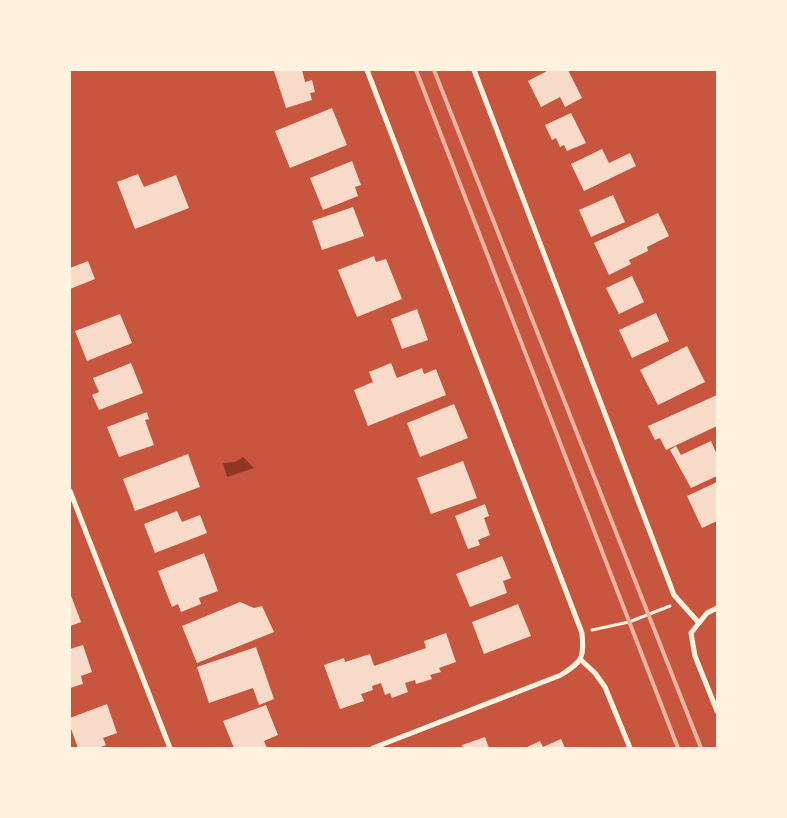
<svg xmlns="http://www.w3.org/2000/svg" width="787" height="818" font-family="'Noto Sans',sans-serif">
  <style>
    .water { fill: #8f3625 }
    .building { fill: #f7dbc8 }
    .lines { fill: none; stroke-linecap: round; stroke-linejoin: round }
    .path { stroke: #fff3e0; stroke-width: 3 }
    .minor { stroke: #fff3e0; stroke-width: 5 }
    .rail { stroke: #e9b49f; stroke-width: 4 }
  </style>
  <rect width="100%" height="100%" fill="#c8553d"/>
  <path class="water" d="M243,457l11,11 -27,9 -4,-14 12,-1z"/>
  <g class="building">
    <path d="M279,70h23l3,12 7,-2 3,12 -5,1 2,7 -26,8 -12,-37z"/>
    <path d="M549,70h19l14,28 -17,9 -5,-10 -19,10 -13,-26z"/>
    <path d="M332,108l15,37 -57,23 -15,-37z"/>
    <path d="M571,113l15,30 -19,8 -3,-6 -4,2 -4,-9 -4,2 -7,-15z"/>
    <path d="M602,149l7,14 21,-10 6,13 -52,25 -13,-27z"/>
    <path d="M352,161l9,24 -6,2 3,9 -35,14 -13,-32z"/>
    <path d="M138,174l6,13 32,-12 13,33 -54,21 -18,-47z"/>
    <path d="M613,195l12,27 -34,15 -12,-27z"/>
    <path d="M353,207l11,29 -42,14 -10,-29z"/>
    <path d="M658,213l11,23 -22,11 1,4 -19,9 2,4 -22,11 -15,-32z"/>
    <path d="M374,256l2,6 10,-3 16,40 -45,18 -19,-47z"/>
    <path d="M88,261l7,18 -25,10v-21z"/>
    <path d="M632,276l12,26 -25,12 -13,-26z"/>
    <path d="M417,309l11,31 -26,9 -11,-30z"/>
    <path d="M656,313l13,28 -37,17 -13,-28z"/>
    <path d="M120,314l12,29 -45,18 -12,-30z"/>
    <path d="M687,346l18,36 -47,23 -18,-35z"/>
    <path d="M131,363l12,30 -44,17 -7,-15 7,-3 -6,-14z"/>
    <path d="M391,363l6,15 25,-10 2,6 12,-5 10,26 -78,31 -14,-36 19,-8 -4,-10z"/>
    <path d="M717,395v31l-51,24 -6,-12 -5,2 -7,-14z"/>
    <path d="M454,404l14,34 -48,19 -13,-34z"/>
    <path d="M147,412l2,7 -4,1 9,25 -35,12 -12,-30z"/>
    <path d="M711,441l6,14v21l-26,12 -21,-38 6,-4 5,9z"/>
    <path d="M188,454l12,33 -65,24 -12,-32z"/>
    <path d="M463,461l14,37 -46,16 -14,-36z"/>
    <path d="M717,482v39l-15,7 -15,-32z"/>
    <path d="M485,504l4,12 -5,2 6,17 -12,5 2,5 -12,4 -13,-33z"/>
    <path d="M177,511l5,11 18,-7 7,18 -52,20 -11,-29z"/>
    <path d="M204,553l14,38 -19,7 2,6 -20,8 -3,-8 -6,3 -14,-36z"/>
    <path d="M502,556l9,22 -8,3 4,12 -37,14 -14,-33z"/>
    <path d="M70,593l11,29 -11,4z"/>
    <path d="M240,602l14,6 8,-2 12,26 -77,31 -15,-37z"/>
    <path d="M518,604l13,32 -47,18 -12,-32z"/>
    <path d="M446,633l10,29 -17,6 2,4 -11,3 2,4 -16,5 -1,-4 -10,3 3,9 -16,6 -2,-5 -5,2 -4,-12 -9,3 1,4 -12,4 3,7 -24,8 -16,-44 20,-7 1,4 25,-8 4,12 52,-18 -2,-7z"/>
    <path d="M83,645l9,27 -11,4 2,8 -13,4v-39z"/>
    <path d="M256,647l18,52 -15,6 -6,-17 -44,15 -12,-36z"/>
    <path d="M107,704l10,29 -14,5 3,7 -8,3h-20l-8,-22v-8z"/>
    <path d="M266,705l12,30 -14,6 3,7h-33l-11,-27z"/>
    <path d="M485,737l4,11h-26l-1,-3z"/>
    <path d="M561,739l4,9h-40l15,-7 3,6z"/>
  </g>
  <g class="lines">
    <path class="path" d="M592,630l37,-8 41,-16"/>
    <g class="minor">
      <path d="M367,70l215,563c2,25 1,28 -21,42l-188,73"/>
      <path d="M474,70l200,525 25,28"/>
      <path d="M70,491l100,257"/>
      <path d="M717,608l-10,5 -16,20 4,23 22,55"/>
      <path d="M581,660l14,13 10,14 25,61"/>
    </g>
    <g class="rail">
      <path d="M416,70l262,678"/>
      <path d="M434,70l267,678"/>
    </g>
  </g>
  <rect width="787" height="818" fill="none" stroke="#fff3e0" stroke-width="142"/>
</svg>
